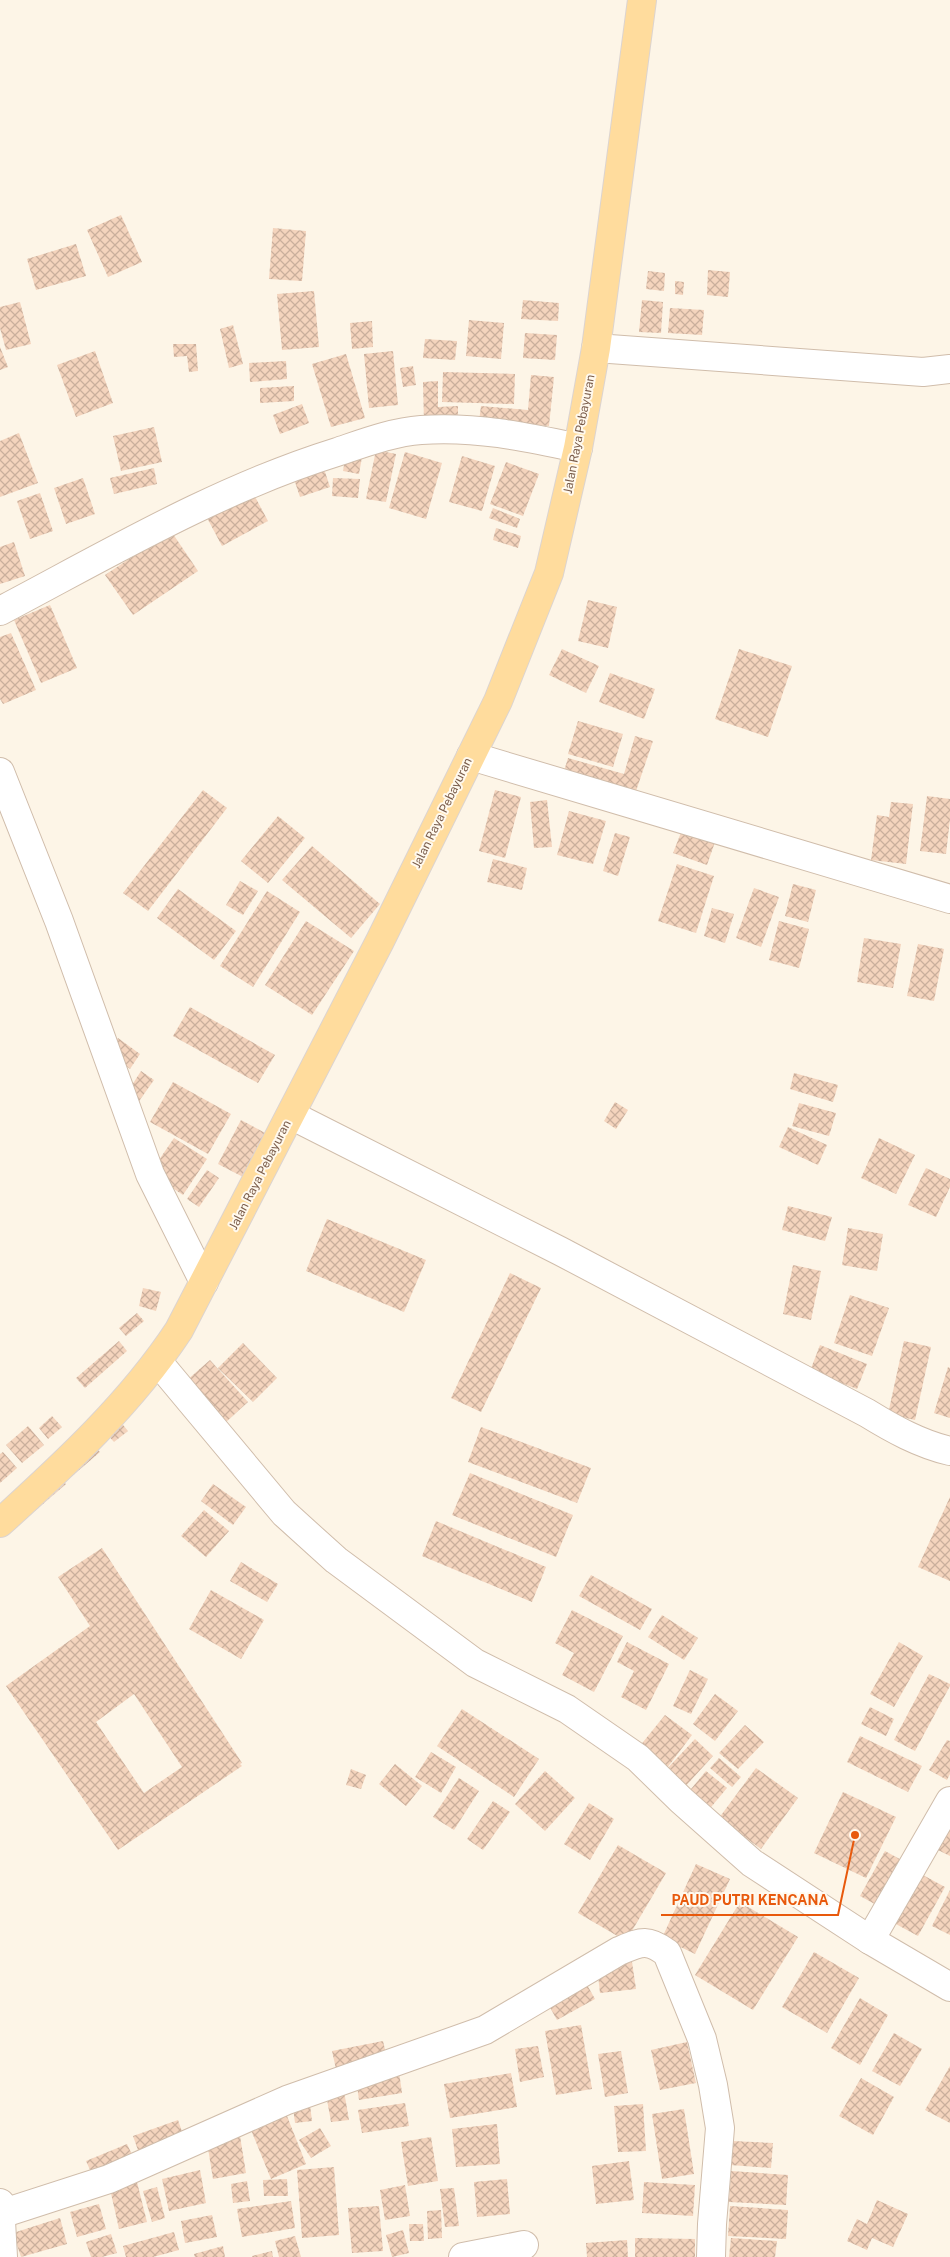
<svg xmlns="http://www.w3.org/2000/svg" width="950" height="2257" font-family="'Public Sans',sans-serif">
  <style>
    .building { fill: url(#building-cross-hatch); fill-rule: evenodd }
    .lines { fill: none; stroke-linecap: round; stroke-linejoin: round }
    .minor-casing { stroke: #d0bdab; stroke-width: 30 }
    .major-casing { stroke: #dcd4d0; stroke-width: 30 }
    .minor { stroke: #fff; stroke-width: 28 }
    .major { stroke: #ffdc9d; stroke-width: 28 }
    .labels { text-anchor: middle; stroke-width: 4; stroke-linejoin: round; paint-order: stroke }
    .street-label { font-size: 12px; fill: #795b49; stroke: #fff9ee }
    .leader { fill: none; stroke: #e8590c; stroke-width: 2 }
    .callout-dot { fill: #e8590c; stroke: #fff9ee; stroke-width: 2 }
    .callout-label { font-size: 14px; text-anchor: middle; font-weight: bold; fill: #e8590c; stroke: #fff9ee; stroke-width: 4; stroke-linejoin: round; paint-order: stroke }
  </style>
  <defs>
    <pattern id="building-cross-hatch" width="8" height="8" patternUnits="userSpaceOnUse" patternTransform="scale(1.25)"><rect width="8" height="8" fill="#f4d4bd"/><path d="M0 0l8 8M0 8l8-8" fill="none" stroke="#caaf9c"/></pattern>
  </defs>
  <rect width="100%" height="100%" fill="#fdf5e7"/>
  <g class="building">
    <path d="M121,215l21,47 -34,15 -21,-47z"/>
    <path d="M273,228l33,3 -4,50 -33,-2z"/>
    <path d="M76,244l10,32 -50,14 -9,-31z"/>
    <path d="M708,270l22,2 -2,25 -21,-2z"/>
    <path d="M648,271l17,2 -1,18 -18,-2z"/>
    <path d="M675,281l9,1 -1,13 -8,-1z"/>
    <path d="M314,291l5,56 -37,3 -5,-56z"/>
    <path d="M523,300l36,3 -1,18 -37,-2z"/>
    <path d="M642,300l21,2 -2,31 -22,-1z"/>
    <path d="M20,302l11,42 -25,6 -6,-22v-21z"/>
    <path d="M670,308l34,2 -2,25 -34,-2z"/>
    <path d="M469,320l35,3 -3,36 -35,-3z"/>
    <path d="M372,321l1,26 -21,2 -2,-26z"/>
    <path d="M233,325l10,39 -14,4 -9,-39z"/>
    <path d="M525,333l32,2 -2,25 -32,-2z"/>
    <path d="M425,339l32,2 -2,19 -32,-2z"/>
    <path d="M173,344h23l2,27 -9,1 -2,-16 -13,1z"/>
    <path d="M0,347l8,20 -8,3z"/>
    <path d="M95,351l18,52 -37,14 -19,-52z"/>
    <path d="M393,351l5,54 -29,3 -5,-54z"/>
    <path d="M346,354l19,64 -34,9 -19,-63z"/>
    <path d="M286,361l1,18 -37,3 -1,-19z"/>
    <path d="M413,366l3,19 -13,2 -3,-19z"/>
    <path d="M443,372l72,2 -1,30 -72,-2z"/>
    <path d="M531,375l23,2 -5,49 -70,-5 2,-15 47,4z"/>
    <path d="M438,381v26l20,-1v16l-34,1 -1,-41z"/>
    <path d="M294,386v15l-34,2v-15z"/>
    <path d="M302,404l7,19 -29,11 -7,-19z"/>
    <path d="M154,427l8,35 -41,9 -8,-35z"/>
    <path d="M19,433l19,50 -38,14v-56z"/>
    <path d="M376,450l20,4 -10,48 -20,-3z"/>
    <path d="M405,452l37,11 -16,56 -37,-11z"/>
    <path d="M346,454l16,3 -3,17 -16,-3z"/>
    <path d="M462,456l33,10 -13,45 -33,-9z"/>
    <path d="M321,460l9,27 -30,10 -9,-27z"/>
    <path d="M506,462l33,12 -16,42 -33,-12z"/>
    <path d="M154,468l3,16 -43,10 -4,-16z"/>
    <path d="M83,478l12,36 -29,10 -12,-36z"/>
    <path d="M333,478l27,1 -2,19 -26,-2z"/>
    <path d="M252,491l16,30 -46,25 -16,-30z"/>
    <path d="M40,493l13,38 -23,8 -13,-38z"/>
    <path d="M493,508l27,11 -3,9 -28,-10z"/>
    <path d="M496,528l25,8 -3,12 -25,-8z"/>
    <path d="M171,531l27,40 -65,44 -28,-40z"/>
    <path d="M14,542l11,34 -25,8v-37z"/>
    <path d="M588,600l29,7 -9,41 -30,-7z"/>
    <path d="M50,605l27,63 -36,15 -27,-63z"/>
    <path d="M11,633l25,57 -33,14 -3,-5v-62z"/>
    <path d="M562,649l37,17 -13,27 -37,-18z"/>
    <path d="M739,649l53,17 -24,71 -53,-18z"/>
    <path d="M610,673l45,16 -11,30 -45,-17z"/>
    <path d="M578,721l45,13 -10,33 -45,-13z"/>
    <path d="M635,736l18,5 -18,53 -72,-20 5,-16 56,16z"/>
    <path d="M203,790l24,18 -79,103 -25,-18z"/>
    <path d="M495,790l26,7 -16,61 -26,-7z"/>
    <path d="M927,796l23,3v20l-4,35 -26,-3z"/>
    <path d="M547,800l5,47 -18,1 -4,-46z"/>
    <path d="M891,802l22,2 -7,60 -35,-4 6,-45 12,2z"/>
    <path d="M569,811l37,10 -13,43 -36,-9z"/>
    <path d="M278,816l27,22 -37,45 -27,-22z"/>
    <path d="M682,830l33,12 -8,23 -34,-12z"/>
    <path d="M615,833l15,4 -12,39 -15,-5z"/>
    <path d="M312,846l68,58 -29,34 -69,-58z"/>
    <path d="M493,859l34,9 -5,22 -35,-8z"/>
    <path d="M677,864l37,12 -18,57 -38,-12z"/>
    <path d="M240,881l18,10 -15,24 -17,-10z"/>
    <path d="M793,884l23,6 -8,32 -23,-6z"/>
    <path d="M754,888l25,9 -18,50 -25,-9z"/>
    <path d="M178,889l58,42 -22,29 -57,-42z"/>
    <path d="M267,891l33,21 -47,75 -33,-21z"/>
    <path d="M712,908l22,6 -9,29 -21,-7z"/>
    <path d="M306,921l48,30 -42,64 -47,-30z"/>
    <path d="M779,921l30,8 -10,39 -30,-8z"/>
    <path d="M864,938l37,6 -8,44 -36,-6z"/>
    <path d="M918,944l26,5 -10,52 -27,-5z"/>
    <path d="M190,1007l85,48 -17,28 -85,-47z"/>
    <path d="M118,1038l22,16 -10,15 -23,-16z"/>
    <path d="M141,1071l13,9 -17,24 -12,-8z"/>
    <path d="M794,1073l44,12 -5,17 -43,-13z"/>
    <path d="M173,1082l58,32 -23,40 -58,-32z"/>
    <path d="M615,1102l13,8 -12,19 -12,-8z"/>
    <path d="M799,1103l37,10 -7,23 -37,-10z"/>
    <path d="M241,1120l28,15 -24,43 -27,-14z"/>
    <path d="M788,1127l39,18 -9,20 -39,-18z"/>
    <path d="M174,1138l33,21 -24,36 -33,-22z"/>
    <path d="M879,1138l36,17 -19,39 -35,-16z"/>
    <path d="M926,1168l24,11v8l-14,30 -28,-12z"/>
    <path d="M207,1170l12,8 -20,29 -12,-8z"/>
    <path d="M788,1206l44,11 -7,24 -43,-11z"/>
    <path d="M327,1219l99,41 -22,52 -98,-41z"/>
    <path d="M848,1228l35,6 -6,37 -35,-6z"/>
    <path d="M793,1265l28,6 -10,49 -28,-6z"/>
    <path d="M510,1273l31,15 -60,124 -30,-14z"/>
    <path d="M143,1288l18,4 -5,19 -17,-5z"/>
    <path d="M850,1295l39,13 -17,48 -38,-13z"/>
    <path d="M137,1313l7,8 -18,15 -7,-8z"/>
    <path d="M119,1341l8,10 -42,37 -9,-10z"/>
    <path d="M904,1341l27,6 -16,73 -27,-6z"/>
    <path d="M243,1343l34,35 -24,24 -35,-34z"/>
    <path d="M820,1345l47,19 -10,25 -47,-18z"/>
    <path d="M210,1360l38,42 -23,21 -39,-42z"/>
    <path d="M948,1367l2,1v50l-16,-5z"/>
    <path d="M52,1416l10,11 -14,12 -9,-11z"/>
    <path d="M119,1420l9,11 -14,11 -9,-10z"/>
    <path d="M28,1426l16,19 -22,18 -16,-18z"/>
    <path d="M481,1427l110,41 -14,35 -109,-41z"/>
    <path d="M95,1447l5,5 -29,25 -5,-5z"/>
    <path d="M3,1452l14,16 -17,15v-29z"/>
    <path d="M470,1473l103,42 -17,42 -104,-42z"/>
    <path d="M59,1477l7,7 -31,27 -7,-8z"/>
    <path d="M213,1484l33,23 -13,18 -32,-24z"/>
    <path d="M950,1497v84l-32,-14z"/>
    <path d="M204,1510l25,21 -23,26 -25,-21z"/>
    <path d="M436,1521l110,46 -14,35 -110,-46z"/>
    <path d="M102,1548l140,215 -2,1 2,2 -124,84 -112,-164 84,-60 -32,-49zM134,1694l48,73 -38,26 -48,-71z"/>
    <path d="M241,1562l37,22 -11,18 -37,-21z"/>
    <path d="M591,1575l61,34 -12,21 -61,-34z"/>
    <path d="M211,1590l53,30 -23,39 -52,-30z"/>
    <path d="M572,1610l51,26 -29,56 -32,-17 12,-22 -19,-10z"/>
    <path d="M662,1615l36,23 -14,22 -36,-23z"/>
    <path d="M627,1642l42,22 -23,46 -25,-13 13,-26 -17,-9z"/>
    <path d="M899,1642l24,14 -29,51 -24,-13z"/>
    <path d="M690,1670l18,9 -17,35 -18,-8z"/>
    <path d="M929,1674l21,10v2l-35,65 -21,-11z"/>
    <path d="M715,1694l23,17 -23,30 -22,-17z"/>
    <path d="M870,1707l24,12 -8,17 -25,-12z"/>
    <path d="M462,1709l77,50 -25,38 -77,-51z"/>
    <path d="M665,1715l27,20 -25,33 -28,-21z"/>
    <path d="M745,1725l19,17 -26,27 -19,-16z"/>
    <path d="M860,1736l62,30 -14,26 -61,-30z"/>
    <path d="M695,1739l18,17 -30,33 -19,-17z"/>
    <path d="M947,1740l3,1v33l-3,6 -18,-10z"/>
    <path d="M431,1752l25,15 -15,26 -26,-16z"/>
    <path d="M719,1758l22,19 -9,10 -22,-19z"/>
    <path d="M395,1764l27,22 -16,20 -27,-22z"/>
    <path d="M756,1768l42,30 -37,51 -42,-31z"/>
    <path d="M351,1769l15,6 -5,14 -15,-4z"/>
    <path d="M545,1771l30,27 -30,33 -30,-27z"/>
    <path d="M706,1771l21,17 -20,24 -21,-17z"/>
    <path d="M459,1778l20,13 -25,39 -21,-13z"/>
    <path d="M843,1792l53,25 -30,61 -52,-25z"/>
    <path d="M493,1801l17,11 -27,38 -16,-11z"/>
    <path d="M589,1803l25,16 -24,41 -26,-16z"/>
    <path d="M950,1820v36l-18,-9z"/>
    <path d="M618,1845l48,28 -40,68 -48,-28z"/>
    <path d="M885,1851l22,12 -25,45 -22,-12z"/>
    <path d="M696,1864l34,15 -35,75 -33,-16z"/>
    <path d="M921,1874l24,13 -27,49 -24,-13z"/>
    <path d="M950,1890v45l-18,-9z"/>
    <path d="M740,1902l58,35 -45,73 -58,-35z"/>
    <path d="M814,1952l45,26 -32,55 -45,-26z"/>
    <path d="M632,1962l4,27 -36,4 -3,-27z"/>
    <path d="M582,1976l13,23 -38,21 -13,-23z"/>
    <path d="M860,1998l28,17 -28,50 -29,-17z"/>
    <path d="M581,2025l11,64 -36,6 -11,-64z"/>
    <path d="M894,2033l28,16 -22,37 -28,-15z"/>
    <path d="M383,2041l4,17 -51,11 -4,-18z"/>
    <path d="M687,2042l9,41 -36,7 -9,-40z"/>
    <path d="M538,2046l6,31 -24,5 -5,-33z"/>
    <path d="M621,2051l7,42 -23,4 -7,-43z"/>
    <path d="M950,2066v57l-25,-13z"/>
    <path d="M399,2072l3,21 -43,7 -3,-21z"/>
    <path d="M511,2073l6,34 -67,11 -6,-34z"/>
    <path d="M861,2078l33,19 -21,38 -34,-19z"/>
    <path d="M344,2091l5,29 -18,2 -5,-28z"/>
    <path d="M309,2097l3,24 -17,2 -3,-24z"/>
    <path d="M405,2103l4,23 -47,7 -4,-23z"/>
    <path d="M643,2104l3,47 -28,1 -4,-46z"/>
    <path d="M684,2109l10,65 -32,5 -10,-65z"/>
    <path d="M285,2111l21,53 -35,15 -22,-54z"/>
    <path d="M178,2120l7,20 -45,16 -7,-20z"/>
    <path d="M497,2124l3,40 -44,3 -4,-38z"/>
    <path d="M320,2128l11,18 -20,12 -12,-18z"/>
    <path d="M240,2136l6,37 -33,6 -6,-37z"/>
    <path d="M431,2137l7,44 -30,5 -7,-44z"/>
    <path d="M732,2141l41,2 -2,25 -41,-3z"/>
    <path d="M127,2144l9,19 -41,18 -9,-20z"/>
    <path d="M629,2161l5,39 -38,4 -4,-38z"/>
    <path d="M334,2167l5,68 -37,3 -5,-68z"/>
    <path d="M200,2170l6,33 -37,8 -7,-32z"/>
    <path d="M731,2171l57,4 -2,30 -57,-3z"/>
    <path d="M287,2179l1,17h-24l-1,-16z"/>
    <path d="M507,2179l3,35 -33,3 -3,-35z"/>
    <path d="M247,2181l3,20 -17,2 -2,-19z"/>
    <path d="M137,2182l10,40 -28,7 -9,-40z"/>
    <path d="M644,2182l51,3 -2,31 -51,-3z"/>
    <path d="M405,2185l5,31 -25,4 -5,-30z"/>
    <path d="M157,2187l8,31 -13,4 -9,-31z"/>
    <path d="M454,2188l5,38 -14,1 -5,-38z"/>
    <path d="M877,2200l31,14 -15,33 -21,-9 -5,12 -20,-9 10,-22 10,5z"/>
    <path d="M291,2201l4,27 -53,9 -5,-28z"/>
    <path d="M99,2204l7,25 -29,8 -7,-25z"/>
    <path d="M379,2206l4,45 -31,2 -4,-45z"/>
    <path d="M730,2206l58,4 -2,29 -58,-3z"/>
    <path d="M441,2210l1,28 -14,1 -1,-28z"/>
    <path d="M212,2215l5,22 -32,6 -4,-22z"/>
    <path d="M60,2218l7,26 -46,13 -8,-24z"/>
    <path d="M409,2224h14l1,17h-14z"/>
    <path d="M403,2230l6,23 -17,4 -6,-22z"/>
    <path d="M174,2232l5,18 -26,7h-27l-3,-11z"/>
    <path d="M111,2234l6,19 -15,4h-11l-5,-15z"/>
    <path d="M295,2236l6,21h-22l-4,-16z"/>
    <path d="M635,2238l60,1v18h-60z"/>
    <path d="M731,2238l46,3 -2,16h-46z"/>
    <path d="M627,2240l1,17h-41l-1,-14z"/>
    <path d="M223,2246l2,11h-30l-1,-3z"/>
    <path d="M272,2251l1,6h-21v-1z"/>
  </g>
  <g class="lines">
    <defs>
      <g id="minor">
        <path d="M596,348l327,24 27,-3"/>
        <path d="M0,611c110,-58 218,-122 337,-159 27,-9 56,-20 84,-22 54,-4 105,7 157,18"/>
        <path d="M471,756l479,143"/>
        <path d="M0,772l59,149 91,253 54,108"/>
        <path d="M291,1115l269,136 307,162c26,16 53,31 83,38"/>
        <path d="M158,1362l126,151 52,47 139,103 92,46 71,49 43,42 71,63 118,77 80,47"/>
        <path d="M870,1940l80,-139"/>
        <path d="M0,2203l3,54"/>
        <path d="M1,2214l108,-35 178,-79 198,-70 134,-79c22,-9 28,-13 48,2l35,86 11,46 7,43 -8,96 -1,33"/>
        <path d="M463,2257l61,-12"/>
      </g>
      <path id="major" d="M0,1523c65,-59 131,-120 179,-193l201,-389 118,-240 51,-128 29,-125 18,-100 46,-348"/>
    </defs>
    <use href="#minor" class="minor-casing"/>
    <use href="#major" class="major-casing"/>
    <use href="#minor" class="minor"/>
    <use href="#major" class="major"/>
  </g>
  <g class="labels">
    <g class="street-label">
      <text transform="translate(579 434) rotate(-79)" y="4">Jalan Raya Pebayuran</text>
      <text transform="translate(442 813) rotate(-64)" y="4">Jalan Raya Pebayuran</text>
      <text transform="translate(260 1175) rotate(-63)" y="4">Jalan Raya Pebayuran</text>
    </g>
  </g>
  <path class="leader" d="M855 1835L838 1915H661"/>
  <circle class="callout-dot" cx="855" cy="1835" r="5"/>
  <g class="callout-label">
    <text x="750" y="1905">PAUD PUTRI KENCANA</text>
  </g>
</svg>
